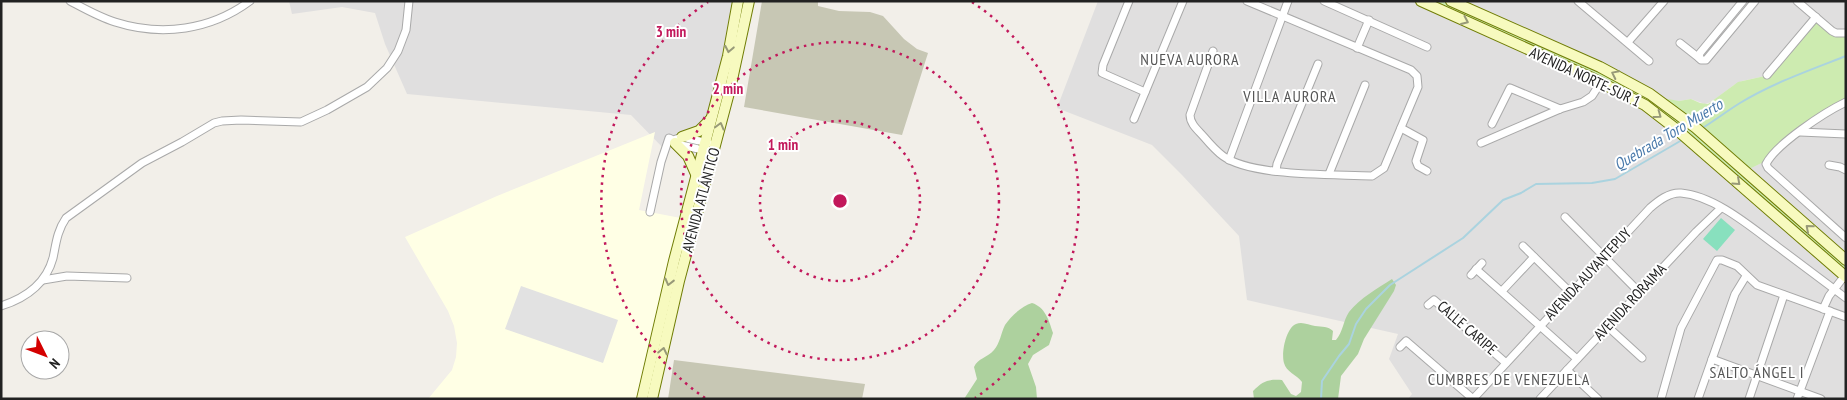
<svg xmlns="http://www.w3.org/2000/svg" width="1847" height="400" font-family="'PT Sans Narrow',sans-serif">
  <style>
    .residential { fill: #e0dfdf }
    .education { fill: #ffffe5 }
    .construction { fill: #c7c7b4 }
    .grass { fill: #cdebb0 }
    .forest { fill: #add19e }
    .pitch { fill: #88e0be }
    .parking { fill: #e2e2e2 }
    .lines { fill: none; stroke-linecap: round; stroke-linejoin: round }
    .stream { stroke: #aad3df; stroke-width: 2 }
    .minor-casing { stroke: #a9a9a9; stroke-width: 9 }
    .secondary-casing { stroke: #707d05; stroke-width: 12 }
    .minor { stroke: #fff; stroke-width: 7 }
    .secondary { stroke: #f7fabf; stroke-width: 10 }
    .oneway { stroke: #979978 }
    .ring { fill: none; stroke: #c2185b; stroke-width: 2.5; stroke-dasharray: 2.5 5 }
    .labels { text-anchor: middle; stroke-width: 4; stroke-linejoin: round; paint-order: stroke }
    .street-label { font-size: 15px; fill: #222; stroke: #fff }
    .neighbourhood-label { font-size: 16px; letter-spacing: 1px; fill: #555; stroke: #fff }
    .water-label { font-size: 16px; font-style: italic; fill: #4a7aab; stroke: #fff }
    .centre { fill: #c2185b; stroke: #fff; stroke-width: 2.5 }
    .ring-label { font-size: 15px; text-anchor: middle; font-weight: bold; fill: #c2185b; stroke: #fff; stroke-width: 4; stroke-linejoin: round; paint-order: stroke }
  </style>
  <rect width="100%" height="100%" fill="#f2efe9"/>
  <g class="residential">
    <path d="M289,1h449l-37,148 -27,-4 -9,5 -34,-35 -224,-21 -22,-50 -10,-31 -33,-6 -50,7z"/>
    <path d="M1098,1h323l211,97 214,179v122h-438l4,-5 -23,-35 9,-25 -151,-34 -8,-64 -57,-61 -30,-30 -95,-37z"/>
    <path d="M1451,1h395v32l-81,43 -23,5 -8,4 -23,17 -6,2 -14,-5 -12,2 -15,-1z"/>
    <path d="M1846,102v158l-102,-89 24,-11 5,-6z"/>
  </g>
  <path class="education" d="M655,132l-16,78 47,9 -44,180h-214l24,-29 4,-13 1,-14 -3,-17 -6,-15 -43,-74 92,-41z"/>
  <g class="construction">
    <path d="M762,1h56v5l21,5 31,1 13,4 21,23 13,10 11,4 -26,82 -158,-28z"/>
    <path d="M674,360l191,24 -3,15h-194z"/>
  </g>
  <path class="grass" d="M1421,1h30l213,99 4,-1 11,2 12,-2 9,4 8,1 30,-22 27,-6 51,-59 16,14 14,2v69l-15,8 -63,50 -23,11 101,89v17l-201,-172z"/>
  <g class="forest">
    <path d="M1392,279l4,6 -2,6 -30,48 -6,15 -17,22 -3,23h-84l-1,-8c10,-10 15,-12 29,-11l9,14 5,2 5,-4 1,-10c-5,-7 -16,-10 -18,-19 -3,-10 2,-35 12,-39 6,-3 13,1 19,2 7,1 13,0 18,5l-1,9h4c7,-8 7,-19 13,-28 11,-14 29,-24 43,-33z"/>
    <path d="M1032,303c13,4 17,17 21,30l-4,12 -16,10 -5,9 8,23 1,12h-73l13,-20 -3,-12c4,-9 13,-9 20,-17 6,-7 7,-17 11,-25 6,-9 17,-19 27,-22z"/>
  </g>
  <path class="pitch" d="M1721,218l14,12 -18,21 -14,-12z"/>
  <path class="parking" d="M521,286l97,34 -15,43 -98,-34z"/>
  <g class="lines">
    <g class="stream">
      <path d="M1701,129c13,-8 26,-18 39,-26 33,-20 70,-33 106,-47"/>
      <path d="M1321,399l1,-18 17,-25 10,-12 7,-20 10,-15 24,-24 73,-47 40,-38 18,-7 15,-9 56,-1 23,-4 67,-39"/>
    </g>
    <defs>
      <g id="minor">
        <path d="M70,1c15,8 29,16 45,21 47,15 96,8 135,-21"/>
        <path d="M1129,1l-26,64 -1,8 43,19"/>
        <path d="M1324,1l103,46"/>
        <path d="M1578,1l71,60"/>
        <path d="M1743,1l-43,52 -1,5 2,2h5l49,-59"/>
        <path d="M1797,1l35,30 4,2h10"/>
        <path d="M1628,42l36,-41"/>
        <path d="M1680,43l19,15"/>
        <path d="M1357,48l12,-28"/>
        <path d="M1213,51l-23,64c0,9 8,15 14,22 6,7 12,14 19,19 29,21 111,18 149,20l12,-8 34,-81 -1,-11 -6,-6 -164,-69"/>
        <path d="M1767,75l49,-58"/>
        <path d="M1846,102c-21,10 -70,42 -80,62l2,4 78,70"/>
        <path d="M1134,119l49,-118"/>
        <path d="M1492,124l18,-36 50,21"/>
        <path d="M1401,128l22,12 -7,21 2,5 9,5"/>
        <path d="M1800,132l46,2"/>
        <path d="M1481,143l79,-34 23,-7 9,-6 9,-14"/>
        <path d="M677,144l30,7"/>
        <path d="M1229,160l59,-159"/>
        <path d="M1829,165l11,2 6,3"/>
        <path d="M1276,171l1,-7 41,-100"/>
        <path d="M1329,174l36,-89"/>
        <path d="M650,212l11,-50 8,-24 4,2 9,-3 26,6"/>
        <path d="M1565,217l74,75"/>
        <path d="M1523,246l47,46"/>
        <path d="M1476,269l101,90"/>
        <path d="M1471,275l11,-12"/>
        <path d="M43,280l24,-4 60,2"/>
        <path d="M1502,291l32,-34"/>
        <path d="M1428,305l6,-5 72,63"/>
        <path d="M1,306c25,-8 45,-22 52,-48 3,-14 4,-27 13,-40l76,-55 40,-21 32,-19 8,-2 19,-1 60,2 26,-12 40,-23 20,-19 11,-17 8,-21 3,-29"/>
        <path d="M1823,309l6,-13 17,-22"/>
        <path d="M1607,326l35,32"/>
        <path d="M1400,347l6,-6 67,58"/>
        <path d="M1712,359l109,40"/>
        <path d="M1567,370l31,29"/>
        <path d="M1473,399l177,-191c8,-7 19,-16 31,-15 34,3 70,34 97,54 23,17 45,34 68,51"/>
        <path d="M1540,399l156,-167 25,-24"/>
        <path d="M1661,399l20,-71 36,-68h5l15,6 20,19 89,32"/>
        <path d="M1698,399l37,-105 11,-18"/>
        <path d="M1749,399l35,-104"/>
        <path d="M1797,399l33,-88"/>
      </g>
      <g id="secondary">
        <path d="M1421,1l171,77 53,27 31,24 170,148"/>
        <path d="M1451,1l149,66 50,27 46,34 150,132"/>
        <path d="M682,137l17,-6 12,-12"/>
        <path d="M675,143l13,13 8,18"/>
        <path d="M642,399l32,-138 54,-205 10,-55"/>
        <path d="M652,399l27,-118 51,-192 19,-88"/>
      </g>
    </defs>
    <use href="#minor" class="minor-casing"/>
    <use href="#secondary" class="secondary-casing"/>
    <use href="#minor" class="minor"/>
    <use href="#secondary" class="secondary"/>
  </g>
  <defs><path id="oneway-chevron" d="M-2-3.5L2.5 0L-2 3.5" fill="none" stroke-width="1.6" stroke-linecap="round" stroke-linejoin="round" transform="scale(1.25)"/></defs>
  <g class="oneway">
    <use href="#oneway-chevron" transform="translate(1465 21) rotate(24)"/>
    <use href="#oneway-chevron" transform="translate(729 49) rotate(101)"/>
    <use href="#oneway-chevron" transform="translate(1615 74) rotate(-154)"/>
    <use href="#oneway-chevron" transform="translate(1658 115) rotate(36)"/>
    <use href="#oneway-chevron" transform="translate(720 126) rotate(-75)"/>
    <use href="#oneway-chevron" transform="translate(1737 182) rotate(42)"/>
    <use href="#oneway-chevron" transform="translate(1809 228) rotate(-139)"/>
    <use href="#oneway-chevron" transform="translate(669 282) rotate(104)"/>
    <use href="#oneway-chevron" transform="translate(663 351) rotate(-77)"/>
  </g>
  <g class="ring">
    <circle cx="840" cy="201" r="80"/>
    <circle cx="840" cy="201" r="159"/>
    <path d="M705 398A239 239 0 0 1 708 2M972 2A239 239 0 0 1 975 398"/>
  </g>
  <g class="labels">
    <g class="street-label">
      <text transform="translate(1585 77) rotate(25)" y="5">AVENIDA NORTE-SUR 1</text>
      <text transform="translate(701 200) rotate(-75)" y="5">AVENIDA ATLÁNTICO</text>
      <text transform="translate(1588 274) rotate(-47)" y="5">AVENIDA AUYANTEPUY</text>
      <text transform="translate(1630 302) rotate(-47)" y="5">AVENIDA RORAIMA</text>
      <text transform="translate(1467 328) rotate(41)" y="5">CALLE CARIPE</text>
    </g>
    <g class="neighbourhood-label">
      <text x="1190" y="65">NUEVA AURORA</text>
      <text x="1290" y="102">VILLA AURORA</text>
      <text x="1757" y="378">SALTO ÁNGEL I</text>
      <text x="1509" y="385">CUMBRES DE VENEZUELA</text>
    </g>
    <g class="water-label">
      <text transform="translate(1668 134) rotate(-31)" y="6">Quebrada Toro Muerto</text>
    </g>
  </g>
  <circle cx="840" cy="201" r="8" class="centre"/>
  <g class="ring-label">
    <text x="671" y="37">3 min</text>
    <text x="728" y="94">2 min</text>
    <text x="783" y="150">1 min</text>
  </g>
  <rect width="1847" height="400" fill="none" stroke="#222222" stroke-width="5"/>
  <g transform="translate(45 355) rotate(132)"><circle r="24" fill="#ffffff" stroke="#a7a7a7"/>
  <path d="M0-4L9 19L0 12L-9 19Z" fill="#d40000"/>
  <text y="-8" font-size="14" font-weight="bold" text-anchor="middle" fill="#222222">N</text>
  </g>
</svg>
